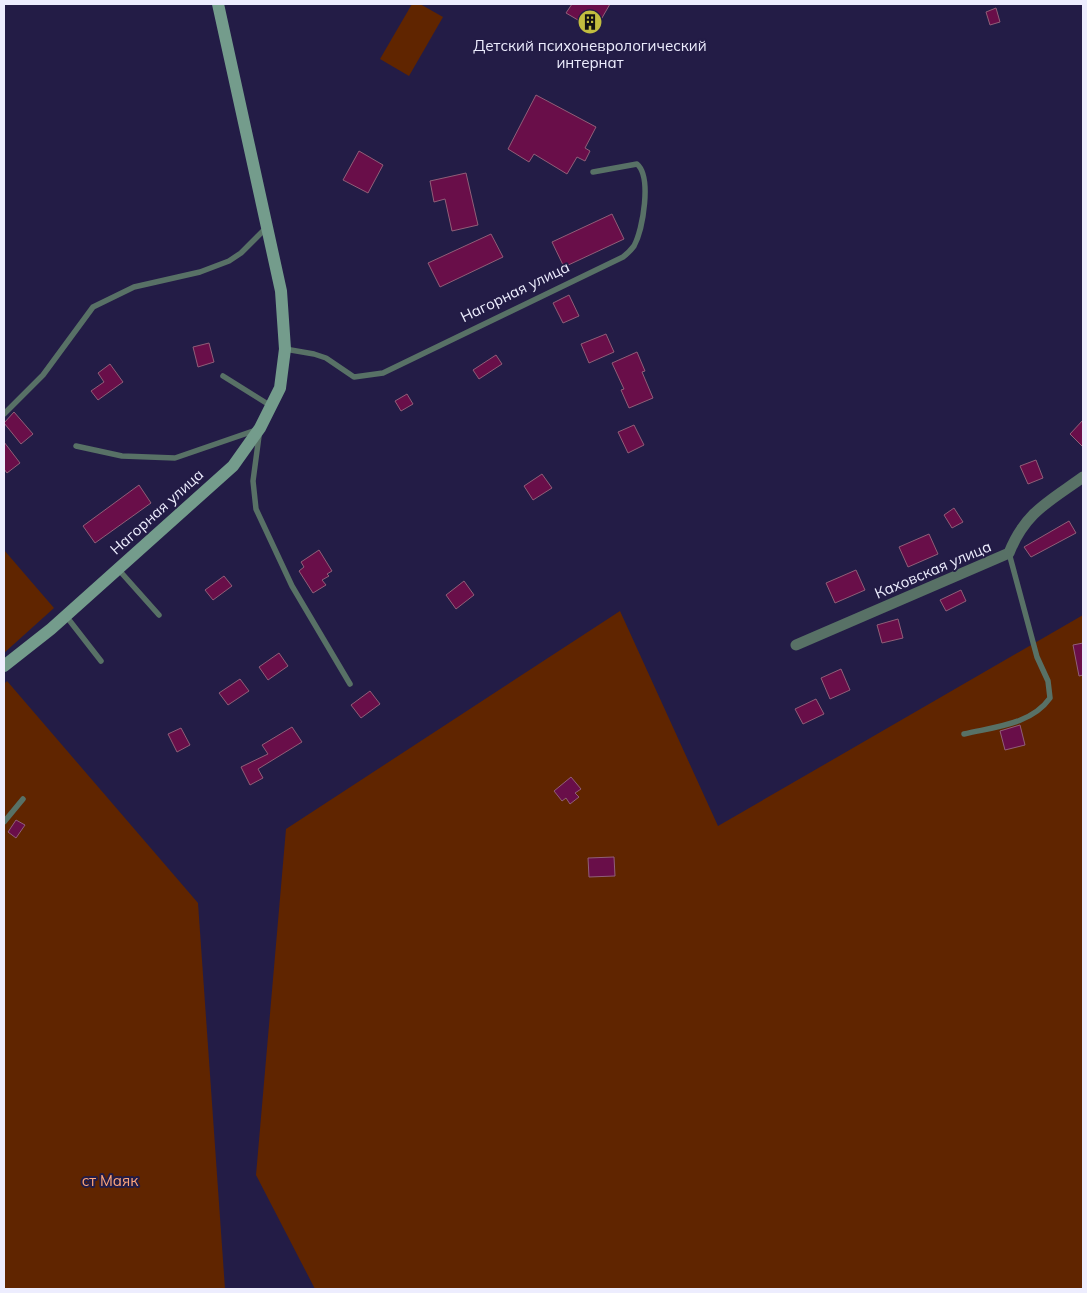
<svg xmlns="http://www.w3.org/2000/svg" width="1087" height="1293" font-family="Mulish,sans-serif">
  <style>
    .green { fill: #602500 }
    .building { fill: #690e49; stroke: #905e78 }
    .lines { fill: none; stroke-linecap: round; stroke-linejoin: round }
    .service { stroke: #587166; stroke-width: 5.5 }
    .minor { stroke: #587166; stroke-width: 11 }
    .secondary { stroke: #749c8c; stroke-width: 12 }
    .labels { text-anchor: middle; stroke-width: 4; stroke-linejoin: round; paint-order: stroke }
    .poi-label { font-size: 15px; fill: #ededfe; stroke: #231c46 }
    .street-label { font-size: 15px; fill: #ededfe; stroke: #231c46 }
    .park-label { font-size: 15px; fill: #ffa77b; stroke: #231c46 }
  </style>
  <rect width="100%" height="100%" fill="#231c46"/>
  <g class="green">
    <path d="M412,4h8l23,13 -34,59 -29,-17z"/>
    <path d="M4,550l50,58 -50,45z"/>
    <path d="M620,611l98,215 365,-211v674h-768l-59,-114 30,-346z"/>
    <path d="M7,681l191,222 27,386h-221v-605z"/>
  </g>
  <g class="building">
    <path d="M572,4h38l-15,26 -29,-17z"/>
    <path d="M996,8l4,14 -10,3 -4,-13z"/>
    <path d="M536,95l60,32 -11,21 5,3 -5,10 -8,-4 -10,17 -33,-20 -5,8 -21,-13z"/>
    <path d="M359,151l24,14 -15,28 -25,-13z"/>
    <path d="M466,173l12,52 -26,6 -7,-32 -11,3 -4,-21z"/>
    <path d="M612,214l12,25 -60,28 -12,-25z"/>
    <path d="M491,234l12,23 -63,30 -12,-24z"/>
    <path d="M569,295l10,21 -16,7 -10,-20z"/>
    <path d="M606,334l8,18 -25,11 -8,-19z"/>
    <path d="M209,343l5,19 -16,5 -5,-20z"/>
    <path d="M637,352l8,19 -3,1 11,26 -24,10 -8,-18 3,-1 -12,-26z"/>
    <path d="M496,355l6,9 -23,15 -6,-9z"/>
    <path d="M110,364l13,18 -25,18 -7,-9 13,-9 -6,-9z"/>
    <path d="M407,394l6,10 -12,7 -6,-10z"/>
    <path d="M14,412l19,22 -12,10 -17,-21z"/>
    <path d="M1083,420v27l-13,-13z"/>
    <path d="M634,425l10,20 -16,8 -10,-21z"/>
    <path d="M4,442l16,21 -13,10 -3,-4z"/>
    <path d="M1036,460l7,18 -15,6 -8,-18z"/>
    <path d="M542,474l10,14 -19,12 -9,-14z"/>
    <path d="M139,485l12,18 -56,40 -12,-17z"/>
    <path d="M954,508l9,14 -11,6 -8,-13z"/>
    <path d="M1069,521l7,12 -45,24 -7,-10z"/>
    <path d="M929,534l9,20 -30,13 -9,-20z"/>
    <path d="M319,550l13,21 -5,3 2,2 -7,4 4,5 -13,8 -14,-22 5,-4 -3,-5z"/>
    <path d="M856,570l9,20 -30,13 -9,-20z"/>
    <path d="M224,576l8,10 -19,14 -8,-10z"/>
    <path d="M464,581l10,14 -18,14 -10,-14z"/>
    <path d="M961,590l5,11 -20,10 -6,-11z"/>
    <path d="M898,619l5,19 -21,5 -5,-18z"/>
    <path d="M1083,643v32l-4,1 -6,-31z"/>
    <path d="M279,653l9,13 -20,14 -9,-13z"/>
    <path d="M841,669l9,21 -20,9 -9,-21z"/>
    <path d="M240,679l9,12 -21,14 -9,-12z"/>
    <path d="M370,691l10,13 -19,14 -10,-13z"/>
    <path d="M816,699l8,15 -21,10 -8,-15z"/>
    <path d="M1020,725l5,20 -20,5 -5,-19z"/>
    <path d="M292,727l10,15 -44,27 5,9 -13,7 -9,-18 27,-13 -6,-9z"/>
    <path d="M181,728l9,17 -13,7 -9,-18z"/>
    <path d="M571,777l10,12 -6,4 4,4 -9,7 -4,-6 -4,3 -8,-10z"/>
    <path d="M16,820l9,5 -9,13 -8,-6z"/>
    <path d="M614,857l1,19 -26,1 -1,-19z"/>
  </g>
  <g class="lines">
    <g class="service">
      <path d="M285,349l29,5 12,4 28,19 29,-4 240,-116c4,-3 8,-7 11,-11 9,-17 18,-69 3,-82l-44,8"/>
      <path d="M223,376l48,30"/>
      <path d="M4,414l39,-39 50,-68 41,-20 66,-15 29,-11 12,-8 25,-25"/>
      <path d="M259,436l-6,45 3,28 36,77 58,98"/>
      <path d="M76,446l46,10 53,2 81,-28"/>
      <path d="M118,569l41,46"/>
      <path d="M66,616l35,45"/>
      <path d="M964,734c29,-7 67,-9 86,-36l-2,-17 -11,-24 -28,-104"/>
      <path d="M4,822l19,-23"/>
    </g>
    <path class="minor" d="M796,645l213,-92c16,-41 41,-52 74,-76"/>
    <path class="secondary" d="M4,666l47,-37 182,-163 27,-38 20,-40 5,-39 -4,-58 -63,-287"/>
  </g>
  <defs>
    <symbol id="building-disc" viewBox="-11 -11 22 22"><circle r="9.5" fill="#c2bd3f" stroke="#231c46"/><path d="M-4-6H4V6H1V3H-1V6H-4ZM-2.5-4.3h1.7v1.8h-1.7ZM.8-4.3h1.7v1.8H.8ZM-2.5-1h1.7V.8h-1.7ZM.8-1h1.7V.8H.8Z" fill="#111"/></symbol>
  </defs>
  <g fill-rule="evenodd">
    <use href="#building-disc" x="576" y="8" width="28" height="28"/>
  </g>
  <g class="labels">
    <g class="poi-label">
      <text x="590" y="51">Детский психоневрологический<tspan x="590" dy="17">интернат</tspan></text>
    </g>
    <g class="street-label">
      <text transform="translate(515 292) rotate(-26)" y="5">Нагорная улица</text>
      <text transform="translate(157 512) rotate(-42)" y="5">Нагорная улица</text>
      <text transform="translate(933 570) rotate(-23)" y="5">Каховская улица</text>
    </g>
    <g class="park-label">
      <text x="110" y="1186">ст Маяк</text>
    </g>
  </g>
  <rect width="1087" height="1293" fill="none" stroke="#ededfe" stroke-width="10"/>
</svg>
